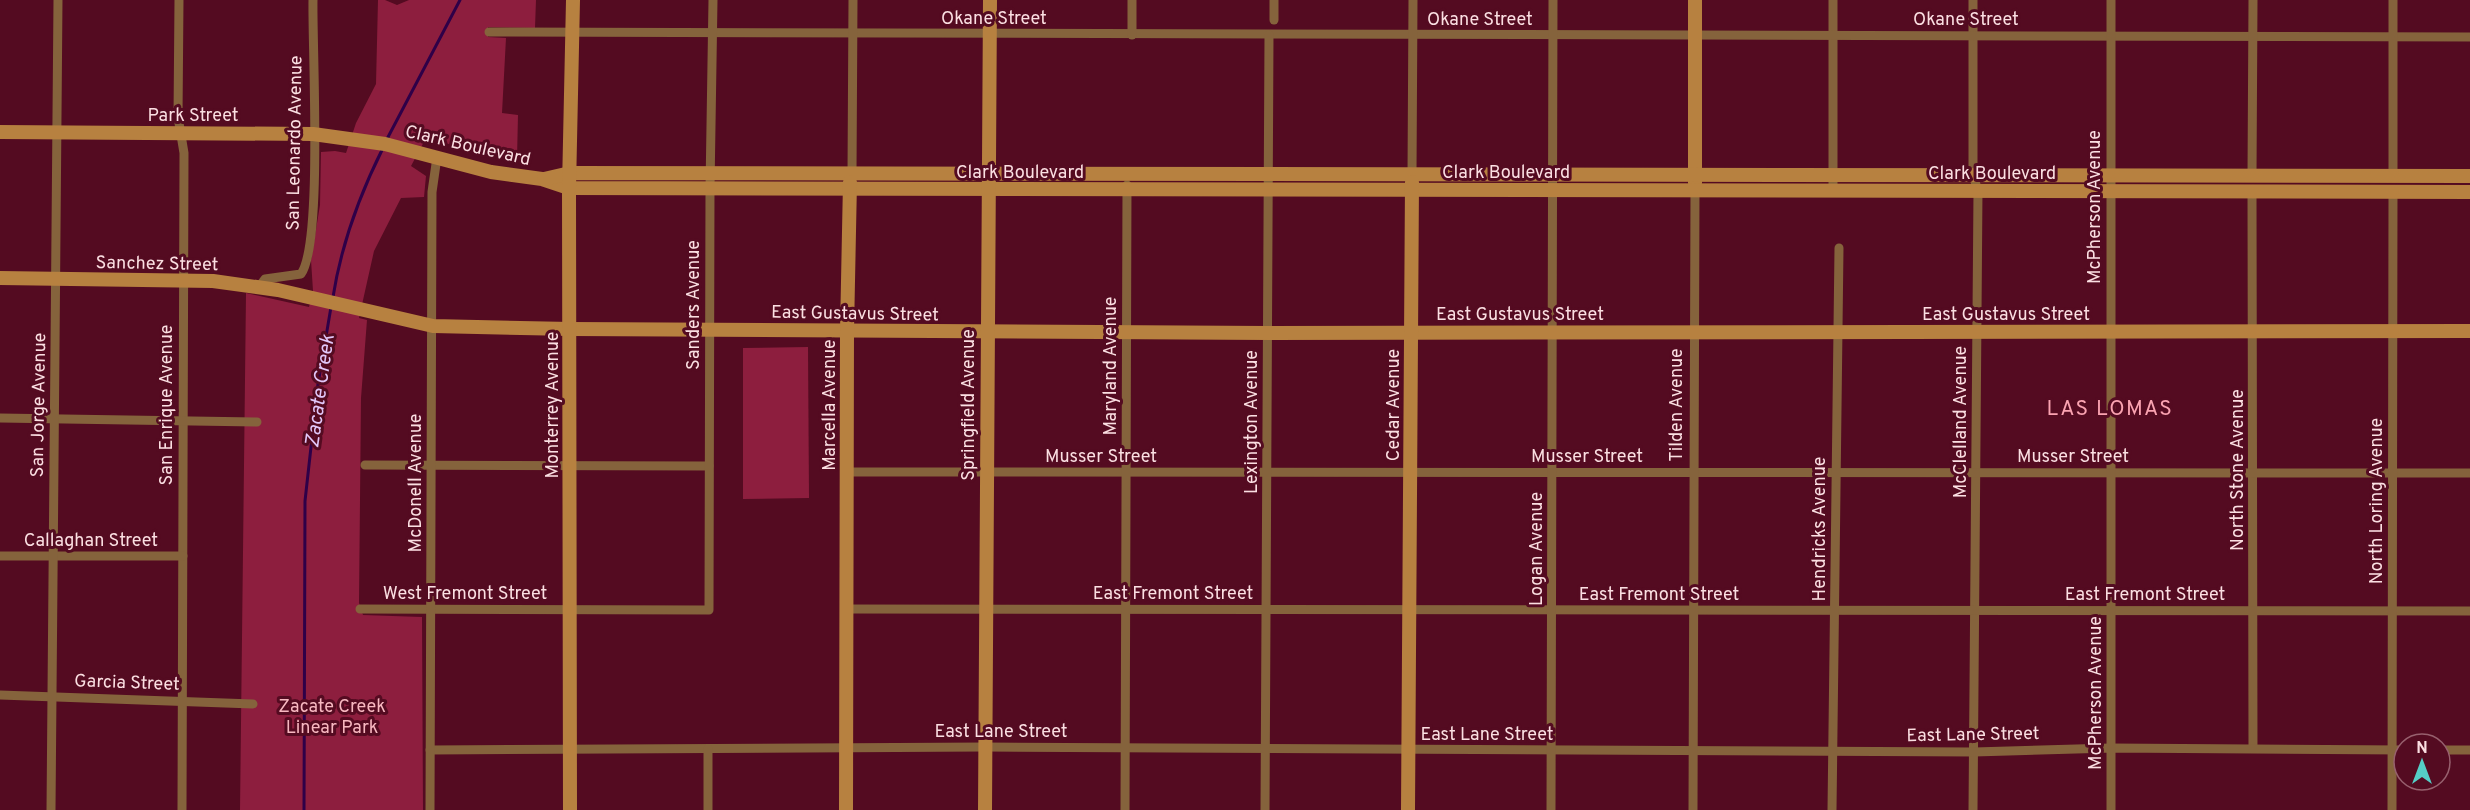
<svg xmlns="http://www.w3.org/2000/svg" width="2470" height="810" font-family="Overpass,sans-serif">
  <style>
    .green { fill: #8d1e3e }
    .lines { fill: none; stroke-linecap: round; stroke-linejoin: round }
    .stream { stroke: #2f0048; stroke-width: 3 }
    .street { stroke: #85633c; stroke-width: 9 }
    .secondary { stroke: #b78140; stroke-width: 14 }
    .labels { text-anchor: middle; stroke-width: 6; stroke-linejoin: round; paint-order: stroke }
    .street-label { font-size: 18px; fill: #fbdfe2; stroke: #540b21 }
    .park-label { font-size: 18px; fill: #f8b8c1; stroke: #540b21 }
    .water-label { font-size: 20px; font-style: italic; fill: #e2c7f9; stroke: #540b21 }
    .quarter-label { font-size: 21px; letter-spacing: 1.5px; fill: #faa3b1; stroke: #540b21 }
  </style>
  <rect width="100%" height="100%" fill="#540b21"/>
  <g class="green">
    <path d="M378,0h7l12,5 12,-5h127l-1,28 -47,-1v10l18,1 -4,75 16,2 -1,44 -42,-8 -49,-13 -15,28 15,10 -2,21 -23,1 -27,53 -15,67 8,2 -6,78 -2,205 4,12 59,2 1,193h-183l6,-517 63,14 4,-16 -2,-31 9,-55 1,-53 14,-1 11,2 10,-30 20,-39z"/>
    <path d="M808,347l1,151 -66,1v-151z"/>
  </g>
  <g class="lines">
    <g class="stream">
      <path d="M387,139l73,-139"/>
      <path d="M333,297c8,-51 27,-103 50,-149"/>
      <path d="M304,810l1,-309 13,-117 13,-77"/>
    </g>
    <g class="street">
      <path d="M179,0l-1,117 6,36 -2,657"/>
      <path d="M1274,0v20"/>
      <path d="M1833,0v191"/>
      <path d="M1973,0v175l5,16 -5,619"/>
      <path d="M489,32l1981,5"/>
      <path d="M1132,35v-35"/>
      <path d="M852,173l1,-173"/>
      <path d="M1412,174l1,-174"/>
      <path d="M2252,175l1,-175"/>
      <path d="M2393,176v-176"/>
      <path d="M2252,192l1,556"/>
      <path d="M259,287l6,-8 36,-5c22,-31 11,-225 12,-274"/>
      <path d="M0,418l257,4"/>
      <path d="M365,465l344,1"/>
      <path d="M847,472l1623,1"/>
      <path d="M0,556h183"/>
      <path d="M360,609l349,1 1,-422 3,-188"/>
      <path d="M847,609l1623,2"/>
      <path d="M0,695l253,9"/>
      <path d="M430,750l555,-3 989,5 137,-4 293,2"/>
      <path d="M2440,750h30"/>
      <path d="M51,810l7,-810"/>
      <path d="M430,810l2,-618 5,-35"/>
      <path d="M708,810v-61"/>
      <path d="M1125,810l2,-625"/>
      <path d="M1265,810l4,-775"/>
      <path d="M1551,810l2,-810"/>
      <path d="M1693,810l2,-619"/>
      <path d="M1832,810l7,-562"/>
      <path d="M2111,810v-810"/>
      <path d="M2392,810l1,-618"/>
    </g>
    <g class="secondary">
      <path d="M1695,0v183"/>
      <path d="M0,132l313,2 72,10 106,28 51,7 27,9 1901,4"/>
      <path d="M544,179l26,-6 1900,3"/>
      <path d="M0,278l213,3 65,9 155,36 138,3 697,4 1202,-2"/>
      <path d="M570,810l-1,-622 4,-188"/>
      <path d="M846,810l1,-479 3,-149"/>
      <path d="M985,810l5,-810"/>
      <path d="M1408,810l4,-628"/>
    </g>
  </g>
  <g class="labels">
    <g class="street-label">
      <text x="994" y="24">Okane Street</text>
      <text x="1480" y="25">Okane Street</text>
      <text x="1966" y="25">Okane Street</text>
      <text x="193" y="121">Park Street</text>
      <text transform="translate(294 143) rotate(-89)" y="6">San Leonardo Avenue</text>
      <text transform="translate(468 145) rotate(13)" y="6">Clark Boulevard</text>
      <text x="1020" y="178">Clark Boulevard</text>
      <text x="1506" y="178">Clark Boulevard</text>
      <text x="1992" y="179">Clark Boulevard</text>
      <text transform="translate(2094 207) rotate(-90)" y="6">McPherson Avenue</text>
      <text transform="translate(157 263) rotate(1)" y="6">Sanchez Street</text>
      <text transform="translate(693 305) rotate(-90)" y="6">Sanders Avenue</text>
      <text transform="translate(855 313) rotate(1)" y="6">East Gustavus Street</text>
      <text x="1520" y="320">East Gustavus Street</text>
      <text x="2006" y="320">East Gustavus Street</text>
      <text transform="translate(1110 366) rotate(-90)" y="6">Maryland Avenue</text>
      <text transform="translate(38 405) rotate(-89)" y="6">San Jorge Avenue</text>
      <text transform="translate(166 405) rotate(-90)" y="6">San Enrique Avenue</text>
      <text transform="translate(552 405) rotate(-90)" y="6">Monterrey Avenue</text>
      <text transform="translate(829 405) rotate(-90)" y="6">Marcella Avenue</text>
      <text transform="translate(968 405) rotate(-90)" y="6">Springfield Avenue</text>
      <text transform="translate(1393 405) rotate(-90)" y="6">Cedar Avenue</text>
      <text transform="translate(1676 405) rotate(-90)" y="6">Tilden Avenue</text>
      <text transform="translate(1251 422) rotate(-90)" y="6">Lexington Avenue</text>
      <text transform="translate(1960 422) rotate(-90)" y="6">McClelland Avenue</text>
      <text x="1101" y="462">Musser Street</text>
      <text x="1587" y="462">Musser Street</text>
      <text x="2073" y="462">Musser Street</text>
      <text transform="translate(2237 470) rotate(-90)" y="6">North Stone Avenue</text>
      <text transform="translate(415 483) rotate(-90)" y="6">McDonell Avenue</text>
      <text transform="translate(2376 501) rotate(-90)" y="6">North Loring Avenue</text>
      <text transform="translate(1819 529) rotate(-90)" y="6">Hendricks Avenue</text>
      <text x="91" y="546">Callaghan Street</text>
      <text transform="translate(1536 549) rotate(-90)" y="6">Logan Avenue</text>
      <text x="465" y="599">West Fremont Street</text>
      <text x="1173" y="599">East Fremont Street</text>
      <text x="1659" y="600">East Fremont Street</text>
      <text x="2145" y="600">East Fremont Street</text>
      <text transform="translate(127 682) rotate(2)" y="6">Garcia Street</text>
      <text transform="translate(2095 693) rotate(-90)" y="6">McPherson Avenue</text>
      <text x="1001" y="737">East Lane Street</text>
      <text x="1487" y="740">East Lane Street</text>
      <text transform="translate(1973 734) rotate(-1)" y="6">East Lane Street</text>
    </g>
    <g class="park-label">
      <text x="332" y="712">Zacate Creek<tspan x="332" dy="21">Linear Park</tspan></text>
    </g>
    <g class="water-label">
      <text transform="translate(319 391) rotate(-82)" y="7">Zacate Creek</text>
    </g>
    <g class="quarter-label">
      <text x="2110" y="415">LAS LOMAS</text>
    </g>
  </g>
  <g transform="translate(2422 762)"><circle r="28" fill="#540b21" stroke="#97606e" stroke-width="1.5"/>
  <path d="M0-4.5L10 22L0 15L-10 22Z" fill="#55cec6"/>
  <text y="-9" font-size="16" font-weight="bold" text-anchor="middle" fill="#fbdfe2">N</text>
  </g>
</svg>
